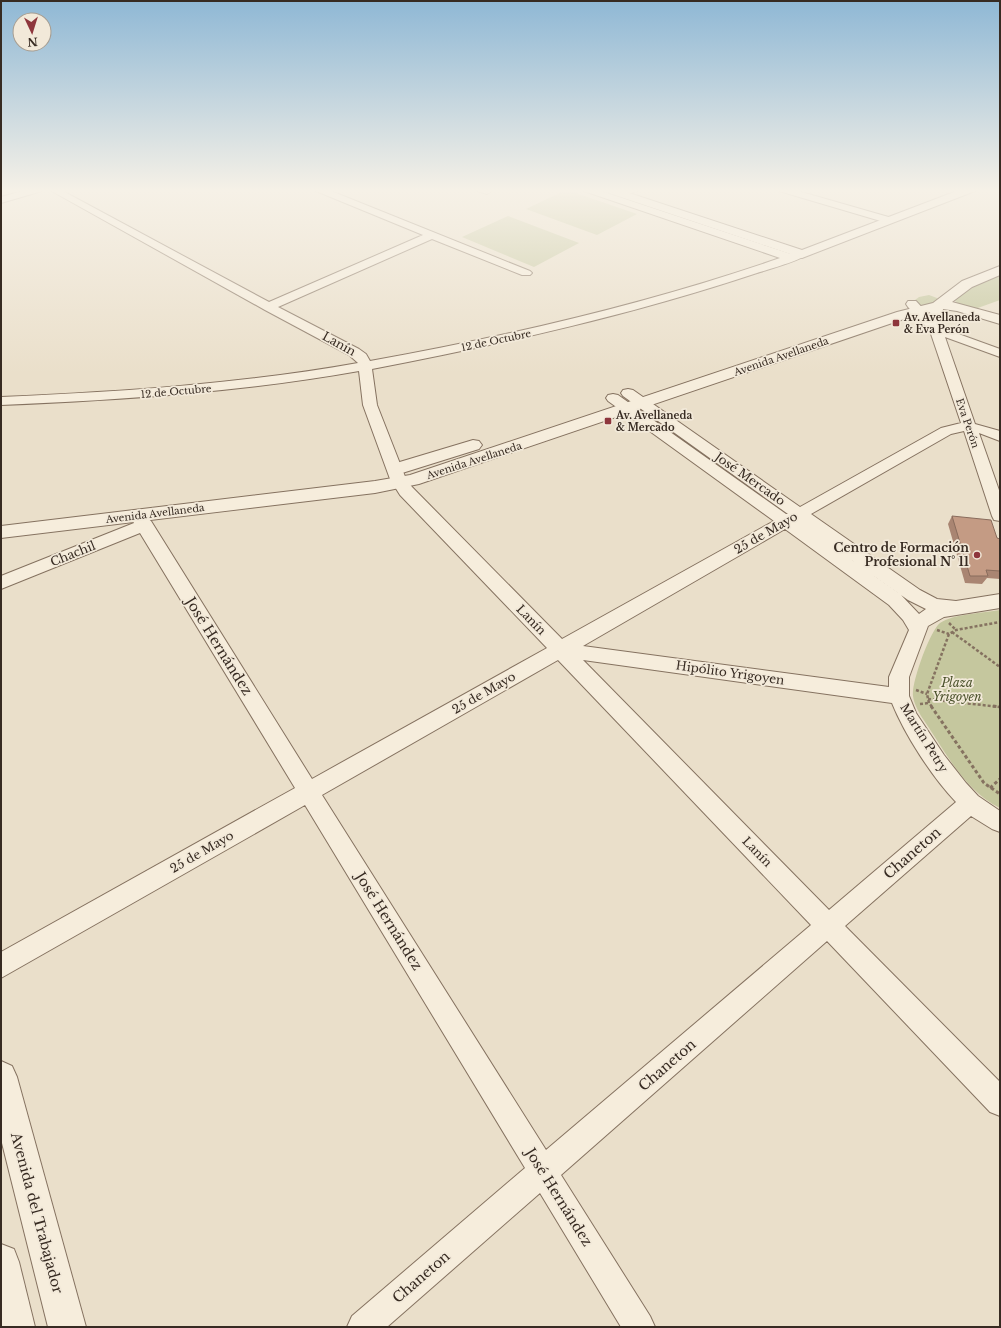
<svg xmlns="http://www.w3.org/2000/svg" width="1001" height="1328" font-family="'Libre Baskerville',serif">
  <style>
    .green { fill: #c5c79e }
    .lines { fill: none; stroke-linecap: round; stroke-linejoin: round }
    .stream { stroke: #718d84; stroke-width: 2.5 }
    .minor-casing { stroke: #857260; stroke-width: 2 }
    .tertiary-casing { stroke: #857260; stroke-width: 2 }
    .path-far1 { stroke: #857260; stroke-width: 2.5; stroke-dasharray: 3 2; stroke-linecap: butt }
    .path { stroke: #857260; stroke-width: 3; stroke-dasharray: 3.5 2.5; stroke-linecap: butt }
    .minor { fill: #f6eddc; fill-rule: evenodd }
    .tertiary { fill: #f6eddc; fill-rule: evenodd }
    .wall { fill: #a98572 }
    .building { fill: #c49b84; stroke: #896c5c }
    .poi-dot { fill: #8e363c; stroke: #f2e9d9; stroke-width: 1.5 }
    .labels { text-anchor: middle; stroke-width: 3.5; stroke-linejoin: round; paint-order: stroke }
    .far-poi-label { font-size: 10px; font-weight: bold; fill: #372b22; stroke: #f2e9d9; text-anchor: start }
    .far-street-label { font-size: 10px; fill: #372b22; stroke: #f2e9d9 }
    .street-label { font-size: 12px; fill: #372b22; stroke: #f2e9d9 }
    .poi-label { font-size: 12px; font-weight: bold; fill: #372b22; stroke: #f2e9d9; text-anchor: end }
    .park-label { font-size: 12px; font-style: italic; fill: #4a512b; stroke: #f2e9d9 }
    .near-street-label { font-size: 14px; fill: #372b22; stroke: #f2e9d9 }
  </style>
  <rect width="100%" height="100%" fill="#eadfca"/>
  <g class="green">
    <path d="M566,190h1l70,24 -40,21 -71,-26z"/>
    <path d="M508,216l71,27 -45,24 -72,-30z"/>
    <path d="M1000,275v25l-25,9 -16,-5 -5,-4 16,-12z"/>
    <path d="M929,295l8,3 2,4 -17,5 -6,-4 -1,-3 4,-3z"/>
    <path d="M1000,610v198c-37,-18 -56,-59 -79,-92 -3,-6 -7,-12 -8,-20 -2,-13 17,-65 27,-73 13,-9 44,-10 60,-13z"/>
  </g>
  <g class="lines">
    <path class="stream" d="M597,189l11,3"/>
    <defs>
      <g id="minor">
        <path d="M30,189h14l-2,2 -41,12v-6z"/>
        <path d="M48,189h11l210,113 154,-67 -107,-44 -2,-2h12l204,82 2,2 -2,2h-8l-90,-36 -154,68 81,42 7,5 4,7c139,-25 277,-57 410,-103l-196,-67 -2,-2h13l196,65 11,-3 4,1 1,2c-4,6 -41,16 -50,19 -126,42 -255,71 -385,96l5,36 29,74 6,8 150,152 212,-118 -166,-120 -2,-3 2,-3 5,-1 5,1 168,119h2l-165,-118 -2,-3 2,-3 5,-1 5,1 167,117 141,-79 20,-5 -31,-92 -22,-24 -2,-3 2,-3h8l13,14 5,-12h8l2,3 -3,10 1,12 58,21v8l-55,-20 30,87 25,7v10l-21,-8 21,60v28l-6,-1 -2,-4 -28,-85 -13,3 -140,80 109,76 17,9 19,2 44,-7v14l-56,9 -16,9 -19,51v19l7,17 28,42 22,28 12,13 22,15v21l-8,-3 -21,-13 -126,110 155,156v34l-10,-4 -163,-171 -266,234 89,141 5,11h-34l-81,-134 -153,134h-40l5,-11 173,-148 -220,-363 -304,173v-26l294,-164 -155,-255 -139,56v-13l133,-53 -4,-7 2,-4c12,-3 11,4 19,9l161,258 235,-131 -147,-153 -10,-16 -27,-74 -4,-34c-118,21 -238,29 -358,34v-8c120,-5 239,-13 357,-34l-9,-8 -84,-45zM798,522l110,78 18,9 -7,5 -18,-19zM785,529l104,76 14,15 6,10 -20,47v10l-306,-41zM558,660l253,265 -265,225 -224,-355zM583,660l309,43c13,32 40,74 64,99l-127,108z"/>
        <path d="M476,189h13l3,2 -5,3 -9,-3z"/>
        <path d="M625,189h14l-2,2 -17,5 -5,-3 2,-2z"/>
        <path d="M777,189h14l101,29 1,2 -5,3 -4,-1 -105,-31z"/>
      </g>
      <g id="tertiary">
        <path d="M601,189h16l185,61 160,-61h15l-2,2 -173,67 -199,-67z"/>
        <path d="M1000,266v9l-28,12 -20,15 48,13v9l-43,-13 -14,-2 -36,9 -488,166 -44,9 -374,45v-12l374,-45 35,-6 487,-163 36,-9 29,-22z"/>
        <path d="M473,440l6,1 3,4 -3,4 -80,25 -6,-2 -3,-4 3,-4z"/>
        <path d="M1,1061l11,5 5,11 69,250h-38l-47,-188z"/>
        <path d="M1,1244l13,5 5,13 16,65h-34z"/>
      </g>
    </defs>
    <use href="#minor" class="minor-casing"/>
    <use href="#tertiary" class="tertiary-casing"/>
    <g class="path-far1">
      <path d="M949,623l7,7"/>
      <path d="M937,630l12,4"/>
      <path d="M952,632l48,35"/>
      <path d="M916,690l11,4"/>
      <path d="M928,699l72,8"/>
      <path d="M920,704l9,-1"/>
      <path d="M932,707l-3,-4 -2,-9 22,-60 7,-4 44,-8"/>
    </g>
    <g class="path">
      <path d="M931,706l53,77 16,11"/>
      <path d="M993,706l7,1"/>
      <path d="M990,788l10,-9"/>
    </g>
    <use href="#minor" class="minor"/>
    <use href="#tertiary" class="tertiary"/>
  </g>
  <path class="wall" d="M952,516l48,24v39l-13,-1 -5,6 -17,-1 -17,-59z"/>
  <path class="building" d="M952,516l39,4 6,18 3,1v32l-14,-1 2,6h-18z"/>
  <linearGradient id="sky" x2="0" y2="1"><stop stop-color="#8fb8d5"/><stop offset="0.51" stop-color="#f6f1e7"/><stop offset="1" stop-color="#f6f1e7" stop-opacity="0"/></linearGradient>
  <rect width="1001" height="374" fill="url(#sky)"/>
  <g class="poi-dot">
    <rect x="892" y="319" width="8" height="8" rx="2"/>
    <rect x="604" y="417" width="8" height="8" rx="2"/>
    <circle cx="977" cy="555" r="4"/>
  </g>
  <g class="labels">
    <g class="far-poi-label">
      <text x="904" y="321">Av. Avellaneda<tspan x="904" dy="12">&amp; Eva Perón</tspan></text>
      <text x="616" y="419">Av. Avellaneda<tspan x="616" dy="12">&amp; Mercado</tspan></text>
    </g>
    <g class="far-street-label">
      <text transform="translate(496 340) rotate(-12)" y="4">12 de Octubre</text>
      <text transform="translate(781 356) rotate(-19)" y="4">Avenida Avellaneda</text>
      <text transform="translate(176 391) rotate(-5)" y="4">12 de Octubre</text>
      <text transform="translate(968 423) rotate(71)" y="4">Eva Perón</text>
      <text transform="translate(474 460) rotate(-18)" y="4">Avenida Avellaneda</text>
      <text transform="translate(155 513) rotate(-7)" y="4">Avenida Avellaneda</text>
    </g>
    <g class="street-label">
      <text transform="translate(339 344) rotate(29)" y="4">Lanín</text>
      <text transform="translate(750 479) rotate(35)" y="4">José Mercado</text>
      <text transform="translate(766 533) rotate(-30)" y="4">25 de Mayo</text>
      <text transform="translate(73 554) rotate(-22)" y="4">Chachil</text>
      <text transform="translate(531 620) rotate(46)" y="4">Lanín</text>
      <text transform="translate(730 673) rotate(8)" y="4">Hipólito Yrigoyen</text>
      <text transform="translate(484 693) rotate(-30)" y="4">25 de Mayo</text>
      <text transform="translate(924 738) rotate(58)" y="4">Martín Petry</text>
      <text transform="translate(202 852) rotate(-30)" y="4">25 de Mayo</text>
      <text transform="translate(757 852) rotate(46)" y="4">Lanín</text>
    </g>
    <g class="poi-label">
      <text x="969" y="552">Centro de Formación<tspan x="969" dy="14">Profesional N° 11</tspan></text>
    </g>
    <g class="park-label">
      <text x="957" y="687">Plaza<tspan x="957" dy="14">Yrigoyen</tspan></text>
    </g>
    <g class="near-street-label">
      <text transform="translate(219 646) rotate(58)" y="5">José Hernández</text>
      <text transform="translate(912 853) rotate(-41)" y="5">Chaneton</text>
      <text transform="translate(389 921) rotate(58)" y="5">José Hernández</text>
      <text transform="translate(667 1065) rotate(-41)" y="5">Chaneton</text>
      <text transform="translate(559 1197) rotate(58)" y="5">José Hernández</text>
      <text transform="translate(37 1213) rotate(75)" y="5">Avenida del Trabajador</text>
      <text transform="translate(421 1277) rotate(-41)" y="5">Chaneton</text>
    </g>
  </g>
  <rect width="1001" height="1328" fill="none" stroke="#372b22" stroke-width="4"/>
  <g transform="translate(32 32) rotate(176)"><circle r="19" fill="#f2e9d9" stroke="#a79d90"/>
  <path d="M0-3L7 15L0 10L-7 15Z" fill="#8e363c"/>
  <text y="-6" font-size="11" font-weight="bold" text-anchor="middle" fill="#372b22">N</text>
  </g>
</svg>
